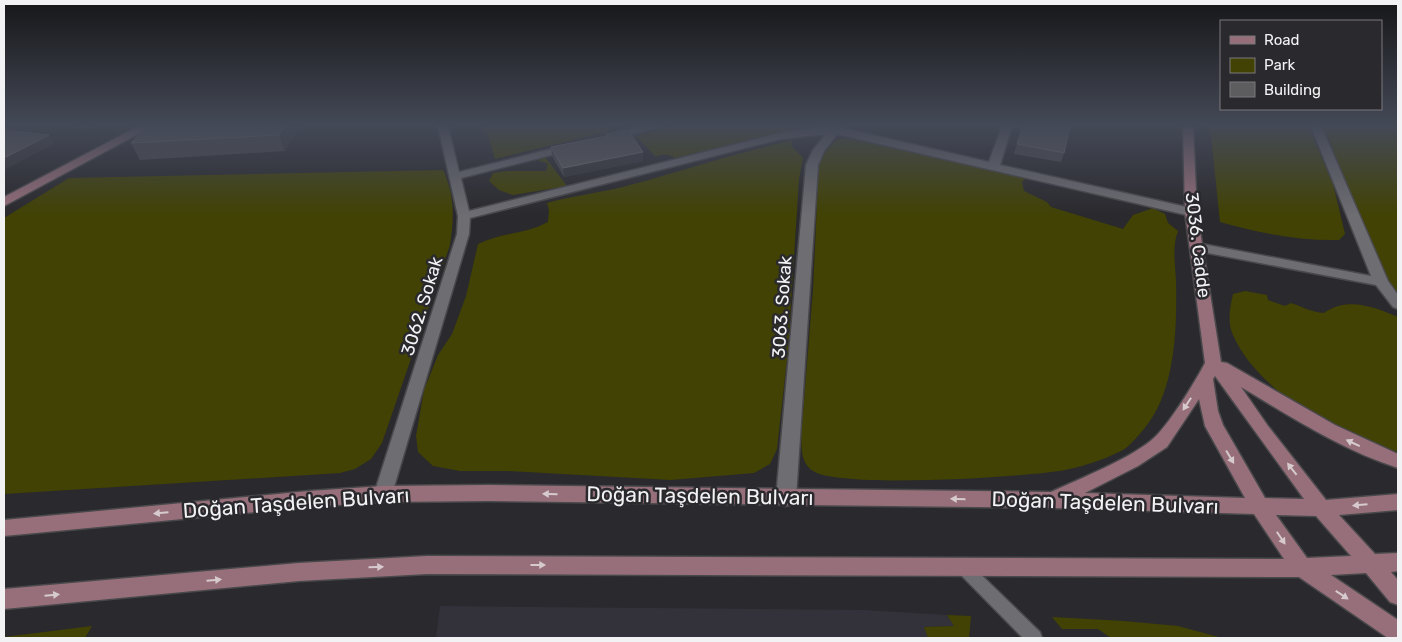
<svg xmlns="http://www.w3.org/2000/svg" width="1402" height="642" font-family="Rubik,sans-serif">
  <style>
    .built { fill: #33313a }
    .green { fill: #414203 }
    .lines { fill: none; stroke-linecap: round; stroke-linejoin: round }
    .lane-casing { stroke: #49484b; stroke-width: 3 }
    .street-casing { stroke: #49484b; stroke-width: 3 }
    .secondary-casing { stroke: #49484b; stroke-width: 3 }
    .lane { fill: #6e6d72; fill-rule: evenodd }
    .street { fill: #6e6d72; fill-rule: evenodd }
    .secondary { fill: #966f7a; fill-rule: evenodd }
    .wall { fill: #4b4a4e }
    .shaded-wall { fill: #363539 }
    .building { fill: #5d5c5f; stroke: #747377 }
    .oneway { fill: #d6cacf }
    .labels { text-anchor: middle; stroke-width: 5; stroke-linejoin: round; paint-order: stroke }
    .street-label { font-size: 18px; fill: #f2f1f4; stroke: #2a292d }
    .near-street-label { font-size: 21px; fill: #f2f1f4; stroke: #2a292d }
  </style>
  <rect width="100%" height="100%" fill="#2a292d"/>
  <path class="built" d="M440,606l425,4 82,5 7,11 -30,1 4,11h-492z"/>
  <g class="green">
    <path d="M485,126h121l4,5 -115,28z"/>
    <path d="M674,126h133l-132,32c-6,-4 -13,-5 -19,-1l-20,-21z"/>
    <path d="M1210,126h98l25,58 12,50 -6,6c-40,1 -81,-7 -119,-18z"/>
    <path d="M1324,126h66l8,3v170l-12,-15 -18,-42z"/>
    <path d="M845,138l183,38 -6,6 2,9 23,11 4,5 72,22 10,-14 20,-7 12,6 3,9 10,8c-6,16 -3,32 -2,49 1,47 0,111 -32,149 -5,6 -12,14 -18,19 -14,9 -44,19 -61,22 -38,7 -225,19 -252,1 -12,-8 -11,-21 -12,-34l12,-147 6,-130 17,-20z"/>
    <path d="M793,140l-2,5 12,13 -4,21 -11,171 -11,99 -7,15 -16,9 -83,7 -164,-9h-47l-27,-5 -15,-14 -2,-16 8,-46 14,-35 14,-21 14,-38 12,-52c22,-11 48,-10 70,-22l1,-12 -2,-7c27,-8 56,-10 83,-18 55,-15 108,-33 163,-45z"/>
    <path d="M545,157l22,29 -54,9 -14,-5 -10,-9 4,-8 14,-2h39l2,-7 -10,-4z"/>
    <path d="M443,170c12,25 11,48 7,75l-68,198 -11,16 -16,10 -15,4 -336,21v-276l65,-40z"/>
    <path d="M1245,291l22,4 1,5 17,6 6,-3c12,4 20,9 33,10 23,-17 51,-6 74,4v135c-14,-5 -30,-9 -44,-15 -44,-19 -101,-56 -121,-102 -6,-12 -3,-29 0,-41z"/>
    <path d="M947,615l24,1 -2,22h-41l-4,-11 30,-1z"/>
    <path d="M1052,617l72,4 54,5 44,12h-111l-13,-9h-36z"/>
    <path d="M92,626l-7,12h-81v-1z"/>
  </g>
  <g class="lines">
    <defs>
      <path id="lane" d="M962,559l5,2 73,71 2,6h-19l-66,-67 -3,-5 3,-5z"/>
      <g id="street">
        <path d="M438,126h10l11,46 112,-28 5,3 -1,2 -114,29 8,33 312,-78 29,-5 33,-2 -1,2 147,34 13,-36h10l-12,39 191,43 6,4 -6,4 -354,-82 -13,17 -6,14 -22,333 -3,6 -7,2 -7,-2 -3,-6 30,-333 7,-15 13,-16 -45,5 -311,79 -1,16 -77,260 -2,5 -7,3 -7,-3 -2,-5 83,-260 1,-18z"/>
        <path d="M641,126h19l-49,15 -5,-3 1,-2z"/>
        <path d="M1311,126h10l67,155 10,14v14l-5,-2 -17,-22 -179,-34 -7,-4 7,-4 174,33z"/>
      </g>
      <g id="secondary">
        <path d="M139,126h14l-149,80v-9z"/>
        <path d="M1183,126h10l4,86 24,150 6,1 108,62 63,29v14c-56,-18 -107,-51 -157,-81l27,39 58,74 72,-6v16l-59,5 36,39 23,-1v18l-7,1 7,8v25l-8,-3 -24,-29 -35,2 67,45v18h-10l-89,-61 -872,-3 -128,7 -295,28v-20l295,-26 128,-7 857,3 -30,-45 -202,-6 -563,-7 -106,1 -74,5 -305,29v-16l305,-29 74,-5 106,-1 562,7c28,-13 84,-35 105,-56 15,-15 39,-54 49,-73l-20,-151zM1215,376l89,123 -39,-1 -42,-73 -5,-14 -5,-32zM1199,399l6,27 40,72 -160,-5 53,-27 29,-19zM1276,515l40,1 35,40 -44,2z"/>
      </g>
    </defs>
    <use href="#lane" class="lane-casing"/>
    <use href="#street" class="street-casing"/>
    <use href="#secondary" class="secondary-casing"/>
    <use href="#lane" class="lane"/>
    <use href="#street" class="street"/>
    <use href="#secondary" class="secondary"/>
  </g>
  <g class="wall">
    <path d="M71,126h23l-6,3z"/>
    <path d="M300,126l-15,25 -145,9 -9,-17z"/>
    <path d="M1019,126h51l-6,27 -3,9 -47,-8 7,-24h-3z"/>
    <path d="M606,134l37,27 -79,16 -12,-21 -1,-9 55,-10z"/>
  </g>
  <g class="shaded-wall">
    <path d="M87,126h7l-6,3z"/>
    <path d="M284,126h16l-15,25 -6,-16z"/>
    <path d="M49,135l5,9 -50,26v-12z"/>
    <path d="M643,152v9l-79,16 -1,-9z"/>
  </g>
  <g class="building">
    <path d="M147,126h137l-5,9 -148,8z"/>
    <path d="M1023,126h47l-6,27 -47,-9z"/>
    <path d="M4,130l45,5 -45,23z"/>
    <path d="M628,130l15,22 -80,16 -12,-21 56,-11 -1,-2z"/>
  </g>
  <defs><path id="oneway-solid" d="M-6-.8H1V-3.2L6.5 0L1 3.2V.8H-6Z" transform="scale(1.25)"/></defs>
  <g class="oneway">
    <use href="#oneway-solid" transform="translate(1187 404) rotate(123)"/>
    <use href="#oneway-solid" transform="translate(1353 443) rotate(-155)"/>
    <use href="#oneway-solid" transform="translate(1230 457) rotate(59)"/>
    <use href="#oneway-solid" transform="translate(1292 469) rotate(-128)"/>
    <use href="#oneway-solid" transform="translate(550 494) rotate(-179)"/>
    <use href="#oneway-solid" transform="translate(958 499) rotate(-179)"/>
    <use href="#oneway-solid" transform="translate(1360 505) rotate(175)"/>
    <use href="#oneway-solid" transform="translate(161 513) rotate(175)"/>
    <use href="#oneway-solid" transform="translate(1281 538) rotate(56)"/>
    <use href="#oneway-solid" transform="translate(538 565)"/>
    <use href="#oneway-solid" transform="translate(376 567) rotate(-2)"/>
    <use href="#oneway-solid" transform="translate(214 580) rotate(-5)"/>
    <use href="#oneway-solid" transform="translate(52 595) rotate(-5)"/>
    <use href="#oneway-solid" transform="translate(1342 595) rotate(33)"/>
  </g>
  <linearGradient id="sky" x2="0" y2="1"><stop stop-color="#171719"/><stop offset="0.58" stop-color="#444957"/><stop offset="1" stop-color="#444957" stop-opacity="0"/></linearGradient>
  <rect width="1402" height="216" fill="url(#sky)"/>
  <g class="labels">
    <g class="street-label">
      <text transform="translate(1198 245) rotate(83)" y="6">3036. Cadde</text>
      <text transform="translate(422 306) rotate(-73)" y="6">3062. Sokak</text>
      <text transform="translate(782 307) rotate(-86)" y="6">3063. Sokak</text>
    </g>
    <g class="near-street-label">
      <text transform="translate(700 496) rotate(1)" y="7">Doğan Taşdelen Bulvarı</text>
      <text transform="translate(296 503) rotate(-4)" y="7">Doğan Taşdelen Bulvarı</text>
      <text transform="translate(1105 503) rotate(2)" y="7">Doğan Taşdelen Bulvarı</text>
    </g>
  </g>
  <rect width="1402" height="642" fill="none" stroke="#f2f1f4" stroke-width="10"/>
  <rect x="1220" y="20" width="162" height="90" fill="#2a292d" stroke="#7a797d"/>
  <rect x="1230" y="36" width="25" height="8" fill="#966f7a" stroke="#7a797d"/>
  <text x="1264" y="45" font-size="15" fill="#f2f1f4">Road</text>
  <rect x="1230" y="58" width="25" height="15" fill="#414203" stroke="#7a797d"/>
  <text x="1264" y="70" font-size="15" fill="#f2f1f4">Park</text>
  <rect x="1230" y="82" width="25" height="15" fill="#5d5c5f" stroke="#7a797d"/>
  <text x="1264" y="95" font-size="15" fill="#f2f1f4">Building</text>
</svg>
